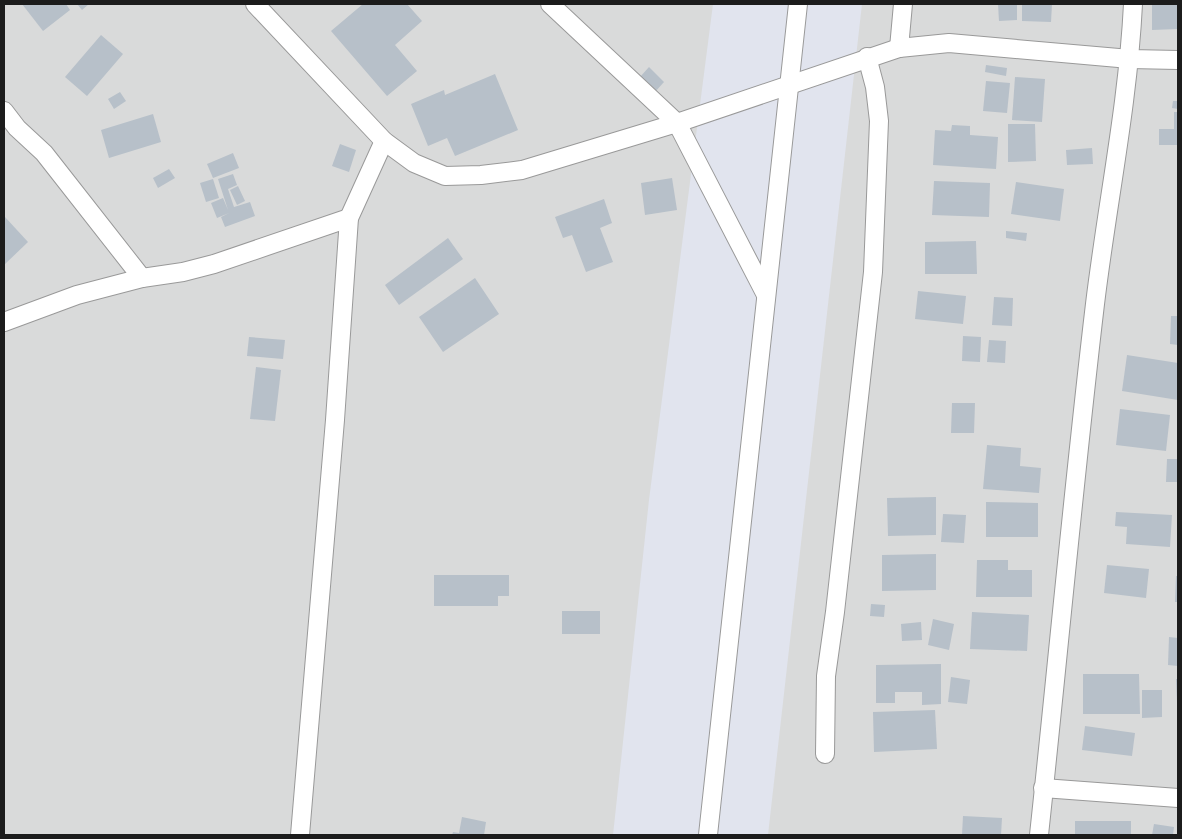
<svg xmlns="http://www.w3.org/2000/svg" width="1182" height="839" font-family="'PT Sans Narrow',sans-serif">
  <style>
    .residential { fill: #d9dada }
    .building { fill: #b7c0c9 }
    .lines { fill: none; stroke-linecap: round; stroke-linejoin: round }
    .street-casing { stroke: #999; stroke-width: 20 }
    .street { stroke: #fff; stroke-width: 18 }
  </style>
  <rect width="100%" height="100%" fill="#e1e4ee"/>
  <g class="residential">
    <path d="M4,4h709l-64,496 -36,335h-609z"/>
    <path d="M862,4h316v831h-410z"/>
  </g>
  <g class="building">
    <path d="M22,4h44l4,6 -27,21z"/>
    <path d="M77,4h12l-7,6z"/>
    <path d="M363,4h44l15,17 -27,24 22,26 -30,25 -56,-65z"/>
    <path d="M998,4h19v16l-18,1z"/>
    <path d="M1022,4h30l-1,18 -29,-1z"/>
    <path d="M1152,4h26v25l-26,1z"/>
    <path d="M101,35l22,19 -36,42 -22,-19z"/>
    <path d="M986,65l21,3 -1,8 -21,-4z"/>
    <path d="M649,67l15,15 -9,10 -15,-15z"/>
    <path d="M495,74l23,56 -63,26 -8,-18 -19,8 -17,-42 33,-14 1,5z"/>
    <path d="M1015,77l30,2 -3,43 -30,-2z"/>
    <path d="M986,81l24,2 -3,30 -24,-2z"/>
    <path d="M120,92l6,9 -12,8 -6,-10z"/>
    <path d="M1173,101h5v8l-6,-1z"/>
    <path d="M1174,112h4v33h-19v-16h15z"/>
    <path d="M153,114l8,28 -52,16 -8,-28z"/>
    <path d="M1008,124h27l1,37 -28,1z"/>
    <path d="M952,125l18,1v9l28,2 -2,32 -63,-4 2,-35 16,1z"/>
    <path d="M340,144l16,6 -7,22 -17,-6z"/>
    <path d="M1092,148l1,16 -26,1 -1,-15z"/>
    <path d="M233,153l6,15 -26,10 -6,-14z"/>
    <path d="M169,169l6,9 -17,10 -5,-10z"/>
    <path d="M233,174l4,11 -9,4 6,18 16,-5 5,14 -30,11 -4,-10 8,-4 -12,5 -6,-15 12,-5 5,12 -10,-31z"/>
    <path d="M672,178l5,32 -32,5 -4,-32z"/>
    <path d="M213,179l6,19 -13,4 -6,-19z"/>
    <path d="M934,181l56,2 -1,34 -57,-2z"/>
    <path d="M1016,182l48,7 -4,32 -49,-7z"/>
    <path d="M238,186l7,15 -8,4 -7,-15z"/>
    <path d="M604,199l8,24 -12,5 13,34 -27,10 -14,-37 -9,3 -8,-21z"/>
    <path d="M5,217l23,25 -24,23v-47z"/>
    <path d="M1006,231l21,2 -1,8 -20,-3z"/>
    <path d="M448,238l15,21 -64,46 -14,-20z"/>
    <path d="M976,241l1,33h-52v-32z"/>
    <path d="M475,278l24,36 -56,38 -24,-35z"/>
    <path d="M918,291l48,5 -3,28 -48,-5z"/>
    <path d="M994,297l19,1 -1,28 -20,-1z"/>
    <path d="M1171,316h7v29l-8,-1z"/>
    <path d="M963,336l18,1 -1,25 -18,-1z"/>
    <path d="M249,337l36,3 -2,19 -36,-3z"/>
    <path d="M989,340l17,1 -1,22 -18,-1z"/>
    <path d="M1127,355l51,8v37l-56,-9z"/>
    <path d="M256,367l25,3 -6,51 -25,-2z"/>
    <path d="M952,403h23l-1,30h-23z"/>
    <path d="M1120,409l50,6 -4,36 -50,-6z"/>
    <path d="M987,445l34,3 -1,18 21,2 -2,25 -56,-4z"/>
    <path d="M1167,459h11v23h-12z"/>
    <path d="M936,497v38l-48,1 -1,-38z"/>
    <path d="M986,502l52,1v34h-52z"/>
    <path d="M1116,512l56,3 -2,32 -44,-3 1,-17 -12,-1z"/>
    <path d="M943,514l23,1 -2,28 -23,-1z"/>
    <path d="M936,554v36l-54,1v-36z"/>
    <path d="M977,560h31v10h24v27h-56z"/>
    <path d="M1107,565l42,4 -3,29 -42,-5z"/>
    <path d="M434,575h75v21h-11v10h-64z"/>
    <path d="M1176,576h2v26h-3z"/>
    <path d="M871,604l14,1 -1,12 -14,-1z"/>
    <rect x="562" y="611" width="38" height="23"/>
    <path d="M972,612l57,3 -2,36 -57,-2z"/>
    <path d="M933,619l21,5 -5,26 -21,-5z"/>
    <path d="M921,622l1,18 -20,1 -1,-17z"/>
    <path d="M1169,637l9,1v28l-10,-1z"/>
    <path d="M941,664v40l-19,1v-13h-27v11h-19v-38z"/>
    <path d="M1083,674h56l1,40h-57z"/>
    <path d="M951,677l19,3 -3,24 -19,-2z"/>
    <path d="M1176,679h2v23h-1z"/>
    <path d="M1142,690h20v27l-20,1z"/>
    <path d="M935,710l2,39 -63,3 -1,-40z"/>
    <path d="M1085,726l50,7 -3,23 -50,-6z"/>
    <path d="M963,816l39,2 -1,17h-39z"/>
    <path d="M462,817l24,5 -2,13h-32l1,-3 6,1z"/>
    <rect x="1075" y="821" width="56" height="14"/>
    <path d="M1154,824l20,3 -1,8h-21z"/>
  </g>
  <g class="lines">
    <defs>
      <g id="street">
        <path d="M255,4l129,137 30,22 31,13 36,-1 41,-5 155,-47 222,-75 50,-5 181,16 48,1"/>
        <path d="M550,4l127,119 89,172"/>
        <path d="M899,48l4,-44"/>
        <path d="M4,111l13,17 27,25 98,125"/>
        <path d="M4,322l73,-27 65,-17 41,-6 31,-8 135,-46"/>
        <path d="M825,754l1,-78 9,-64 38,-340 6,-151 -4,-34 -8,-30"/>
        <path d="M1043,788l135,10"/>
        <path d="M300,835l35,-415 14,-202 35,-77"/>
        <path d="M708,835l90,-831"/>
        <path d="M1039,835c19,-177 35,-354 56,-531 12,-100 33,-199 38,-300"/>
      </g>
    </defs>
    <use href="#street" class="street-casing"/>
    <use href="#street" class="street"/>
  </g>
  <rect width="1182" height="839" fill="none" stroke="#1c1c1c" stroke-width="10"/>
</svg>
